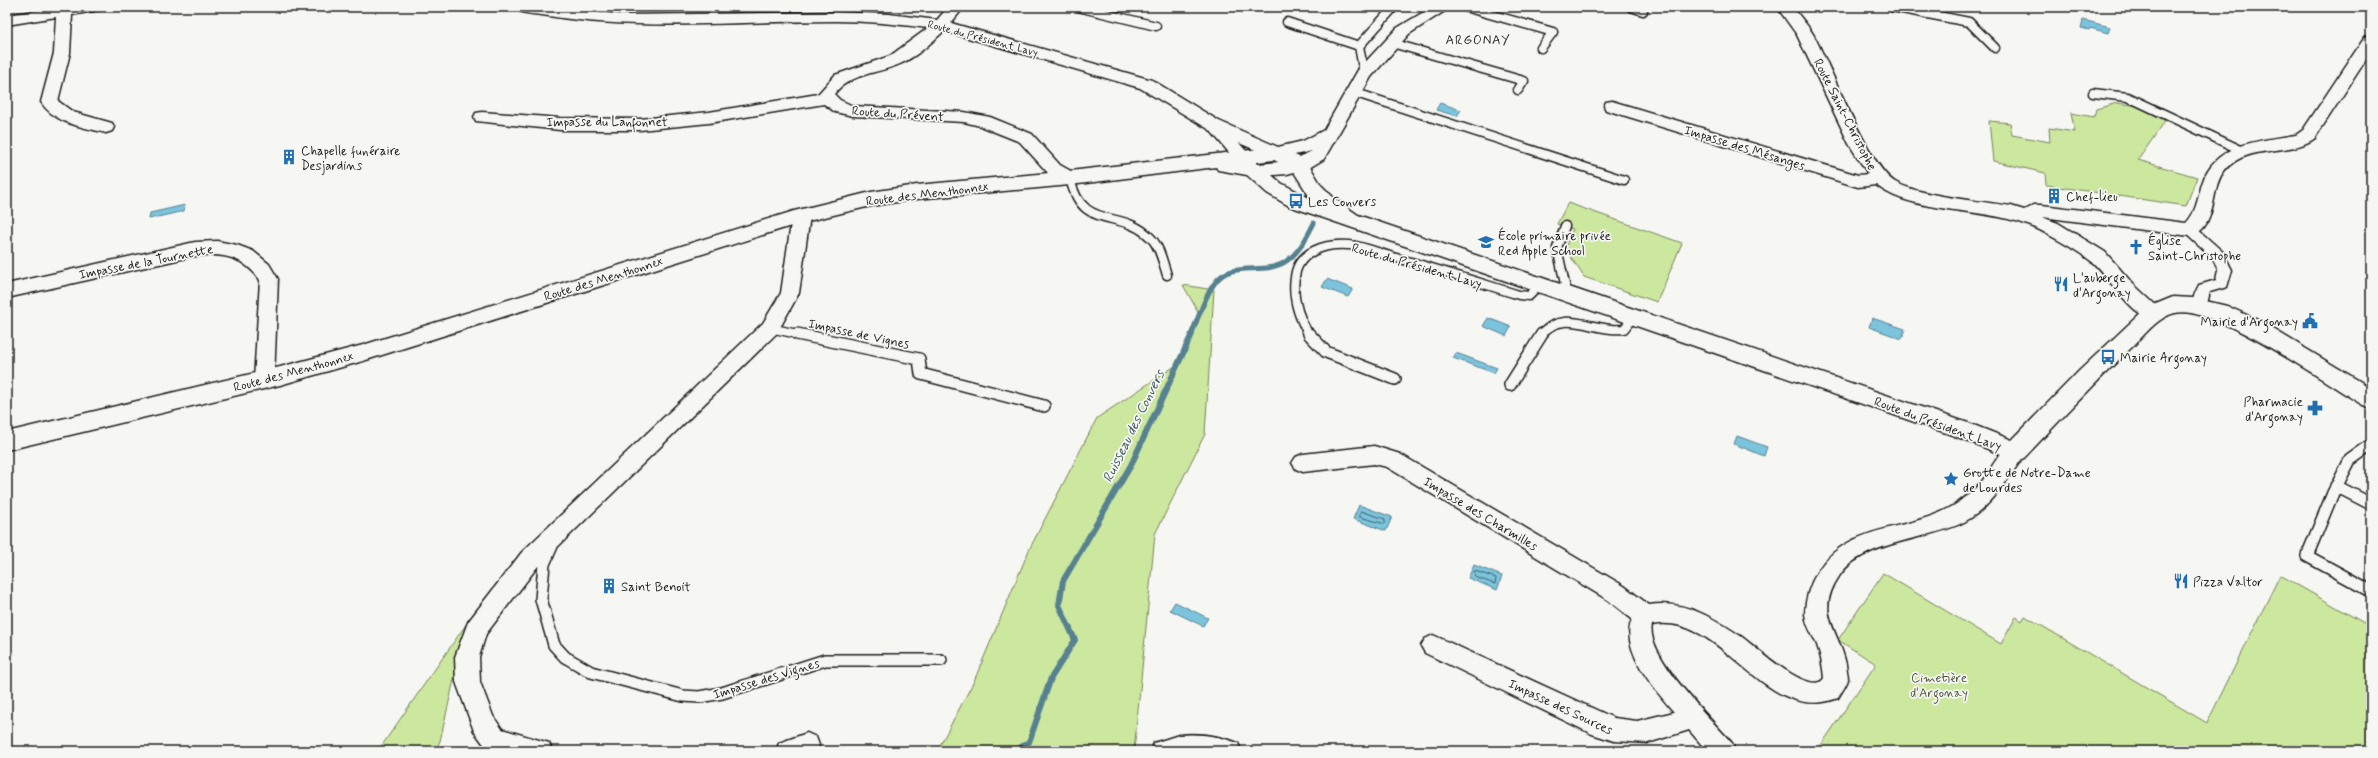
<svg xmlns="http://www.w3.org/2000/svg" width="2378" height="758" font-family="Mynerve,sans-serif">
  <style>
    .green { fill: #cce79e; stroke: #74825d }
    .water { fill: #7cc4dd; stroke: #568190 }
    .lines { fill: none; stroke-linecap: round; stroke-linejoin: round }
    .shore { stroke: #425f69; stroke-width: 1 }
    .stream-far1 { stroke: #568190; stroke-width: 5 }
    .stream { stroke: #568190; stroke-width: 6 }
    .service-far1-casing { stroke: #1c1c1c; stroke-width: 11 }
    .service-casing { stroke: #1c1c1c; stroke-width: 14 }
    .pedestrian-casing { stroke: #1c1c1c; stroke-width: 3 }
    .minor-casing { stroke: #1c1c1c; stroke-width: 3 }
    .tertiary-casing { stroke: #1c1c1c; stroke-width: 3 }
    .service-far1 { stroke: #f6f6f2; stroke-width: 8 }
    .service { stroke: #f6f6f2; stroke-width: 11 }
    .pedestrian { fill: #f6f6f2; fill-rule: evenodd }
    .minor { fill: #f6f6f2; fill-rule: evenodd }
    .tertiary { fill: #f6f6f2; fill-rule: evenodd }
    .labels { text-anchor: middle; stroke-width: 3.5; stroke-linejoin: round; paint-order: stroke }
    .far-street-label { font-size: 11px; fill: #1c1c1c; stroke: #f6f6f2 }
    .far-quarter-label { font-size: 13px; letter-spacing: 1px; fill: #1c1c1c; stroke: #f6f6f2 }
    .street-label { font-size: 13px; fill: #1c1c1c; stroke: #f6f6f2 }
    .poi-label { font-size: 13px; fill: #1c1c1c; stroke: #f6f6f2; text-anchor: start }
    .park-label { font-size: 13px; fill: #515943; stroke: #f6f6f2 }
    .water-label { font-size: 14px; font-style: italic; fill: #3e5760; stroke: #f6f6f2 }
  </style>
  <rect width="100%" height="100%" fill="#f6f6f2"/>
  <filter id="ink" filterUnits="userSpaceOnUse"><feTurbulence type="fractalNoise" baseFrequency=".025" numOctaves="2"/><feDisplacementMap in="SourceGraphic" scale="8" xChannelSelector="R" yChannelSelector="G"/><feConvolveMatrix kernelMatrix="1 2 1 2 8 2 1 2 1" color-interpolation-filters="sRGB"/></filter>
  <g filter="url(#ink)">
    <g class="green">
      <path d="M2117,103l23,3 25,15 -27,39 59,17 -11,29 -140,-21 -1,-12 -52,-12 -4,-40 21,2 2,12 38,7 -1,-14 26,4 -4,-19 23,4 2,-8z"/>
      <path d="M1568,203l114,40 -25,59 -73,-25 -19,-29 8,-19 -16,-5z"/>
      <path d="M1183,285l31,5 -9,144 -50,100 -21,217h-197l37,-70 55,-131 68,-132 78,-52 25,-51z"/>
      <path d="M1883,573l118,71 15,-27 6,4 3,-5 182,107 73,-148 91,52v124h-554l59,-87 -38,-24z"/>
      <path d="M467,623l-27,118 -5,10h-57z"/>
    </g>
    <g class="water">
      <path d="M2083,20l27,7 -2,6 -18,-5 -1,2 -8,-2z"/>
      <path d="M1440,103l21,7 -4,6 -21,-6z"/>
      <path d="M185,205l-1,6 -35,8 1,-6z"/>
      <path d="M1327,279l26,10 -5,8 -26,-10z"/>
      <path d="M1488,318l23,9 -5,9 -23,-10z"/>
      <path d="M1872,318l33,11 -3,10 -33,-12z"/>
      <path d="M1456,353l41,15 -3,5 -41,-15z"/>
      <path d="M1737,436l30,11 -3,9 -30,-12z"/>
      <path d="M1359,505l33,12 -6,14 -33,-12z"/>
      <path d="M1474,565l28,11 -5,14 -29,-12z"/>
      <path d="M1175,602l33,16 -5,8 -33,-16z"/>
    </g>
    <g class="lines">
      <g class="shore">
        <path d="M1361,511l24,8v5l-25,-7z"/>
        <path d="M1475,571l21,7 -1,6 -20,-7z"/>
      </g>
      <path class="stream-far1" d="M1191,335c7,-16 13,-37 23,-51 16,-25 49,-8 71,-22 14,-9 22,-25 29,-39"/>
      <path class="stream" d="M1015,751l14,-9 22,-64 24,-38 -16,-35 4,-24 68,-116 61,-131"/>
      <defs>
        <g id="service-far1">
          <path d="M1078,7l78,19"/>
          <path d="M1465,7l88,25 -12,16"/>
          <path d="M1631,7l12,4"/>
          <path d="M1892,7l77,15 26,26"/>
          <path d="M1287,22l72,24 5,28"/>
          <path d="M1392,43l132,38 -6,9"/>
          <path d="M1359,46l35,-39"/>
          <path d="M1353,92l271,88"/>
          <path d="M2093,93l35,4 115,54"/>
          <path d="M1070,178c12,55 51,29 81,60 9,9 12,25 16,37"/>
          <path d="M1565,226l-8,22 10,45"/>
          <path d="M770,328l32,7"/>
          <path d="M1309,335c-10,-17 -17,-38 -14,-58 3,-26 31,-34 54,-32 14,1 30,8 44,12 42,11 84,25 126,38l10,1 12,-12"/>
          <path d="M1541,335c22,-28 54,-2 83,-6l10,-13"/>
        </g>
        <g id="service">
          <path d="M797,334l122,25 2,15 123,32"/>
          <path d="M1309,334l17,18 69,27"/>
          <path d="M1510,385l32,-51"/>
          <path d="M2371,445l-21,15 -17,33 -26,63 64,35"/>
          <path d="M2336,486l35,18"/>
          <path d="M552,546l-8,18 -3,35 13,46 11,12 26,15 92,24 16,1 23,-4 103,-33h116"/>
        </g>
        <path id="pedestrian" d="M2190,225l5,2 28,25 9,18 -5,17 -17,5 -5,19h-10c-5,-9 0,-18 4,-26l17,-5 2,-10 -5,-11 -28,-26 -2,-3z"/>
        <g id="minor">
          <path d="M63,7h39l-3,3 -27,5 -2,38 -12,48 15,11 39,11 2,4 -2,4 -6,2c-23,-6 -51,-9 -65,-31l13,-49 2,-36 -49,8v-10z"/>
          <path d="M514,7h35l77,8 210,-3 53,2 48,6 11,-13h16l-13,16 201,57 67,41 59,26 25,-6 21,-11 34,-60 39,-42 35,-21h19l-42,27 -38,43 -47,82 -15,9 -22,6 -25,2 -15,-2 -37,-44 -70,-42 -196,-57c-13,12 -28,26 -44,33 -23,10 -49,9 -66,30l6,6 13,6 111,6 26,5 42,17 28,31 16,9 3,4 -3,4 -6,2 -22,-11 -28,-31 -40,-16 -16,-4 -111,-6 -18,-4 -11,-8 -115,19 -69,7h-80l-84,-9 -2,-4 2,-4 6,-1 78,6 80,1 69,-7 109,-18 17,-19 55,-19 38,-28c-31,-4 -62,-7 -93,-7 -98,0 -196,11 -293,-6 -8,-1 -23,-1 -28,-8zM1239,143l38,16 35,-8 -21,10 -33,3z"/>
          <path d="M1777,7h16c6,9 14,17 20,27 18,32 55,132 82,148 24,14 86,19 116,24l13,4 10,-5h8l144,18c11,-11 12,-28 17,-42 12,-38 60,-41 93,-46l7,-5 62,-93 6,-2v17l-56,86c-25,19 -69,5 -91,33 -15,19 -5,57 -34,65l-148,-19 16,6 47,29 28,32 27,25 3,5 -3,5c-23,7 -52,-44 -69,-58 -13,-10 -29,-19 -44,-27 -49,-30 -129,-16 -171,-49l-18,2 -252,-77 -2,-4 2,-4 6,-1 246,74 10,-1 -19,-30 -52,-109z"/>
          <path d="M801,210l6,2 3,4 -11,77 -22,40 -239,233 -52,68 -7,23 1,25 13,34 9,13 47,14 3,8h-53l-14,-5 -11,-15 -18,-49 -1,-25 13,-35 54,-70 241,-229 18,-30 11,-77 3,-4z"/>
          <path d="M217,241l20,4 16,6 16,13 9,15 -4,101 -3,6 -7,2 -7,-2 -3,-6 6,-100c-17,-24 -38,-27 -65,-24l-188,42v-14l188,-42z"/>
          <path d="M2016,443l7,2 3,6 -3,6c-16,23 -32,51 -59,65 -35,18 -101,19 -124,53 -26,38 -2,53 6,89 0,4 2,10 2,15 -1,6 -7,13 -10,19 -75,29 -114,-87 -186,-73 -7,30 60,95 80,118l3,8h-28l-18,-21 -41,13 -34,-2 -22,-7 -167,-81 -4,-7 4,-7 8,-4 181,83 23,3 37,-9c-18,-21 -55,-63 -42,-93l-24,-19 -221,-133 -13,-3 -71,8 -7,-3 -4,-6 4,-6 7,-3 71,-8 26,8 224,132 25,19c20,-3 37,1 56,10 13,6 25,14 37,22 11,8 70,62 82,41 -1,-11 -3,-22 -7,-33 -4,-10 -11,-19 -12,-31 0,-15 5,-30 13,-43 30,-48 91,-39 135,-65 12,-7 21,-16 30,-26 9,-12 18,-33 33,-37z"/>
          <path d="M807,733l9,4 3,8 -2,6h-41l3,-8z"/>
          <path d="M1179,735c20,-2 41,1 59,8l3,8h-90l3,-8z"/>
        </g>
        <path id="tertiary" d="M1277,147l29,13 15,25 14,14 23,16 613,209 41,16 67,-69 67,-63 27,-11 20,1 34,8 33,15 111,67v20l-8,-3c-37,-22 -149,-101 -188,-92 -18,4 -32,24 -45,36 -36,35 -71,72 -106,109l-8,2 -61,-24 -666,-230 -22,-13 -20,-18 -29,-5 -2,-3 -146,18 -153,14 -46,7 -67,16 -441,139 -83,24 -273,65v-18l273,-65 83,-22 431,-134 77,-19 46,-7 153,-14zM1274,160l18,9 19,30 -30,-16 -21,-18 -11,-2z"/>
      </defs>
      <use href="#service-far1" class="service-far1-casing"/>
      <use href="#service" class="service-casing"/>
      <use href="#pedestrian" class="pedestrian-casing"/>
      <use href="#minor" class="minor-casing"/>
      <use href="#tertiary" class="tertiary-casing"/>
      <use href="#service-far1" class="service-far1"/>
      <use href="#service" class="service"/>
      <use href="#pedestrian" class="pedestrian"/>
      <use href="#minor" class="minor"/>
      <use href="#tertiary" class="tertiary"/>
    </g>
  </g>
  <defs>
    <symbol id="building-bare" viewBox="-9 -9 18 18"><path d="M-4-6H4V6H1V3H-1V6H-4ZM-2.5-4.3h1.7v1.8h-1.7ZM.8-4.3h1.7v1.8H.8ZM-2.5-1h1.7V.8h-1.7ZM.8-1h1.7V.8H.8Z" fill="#1f6fb2" stroke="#f6f6f2" stroke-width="2.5" paint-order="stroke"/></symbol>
    <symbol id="bus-bare" viewBox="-9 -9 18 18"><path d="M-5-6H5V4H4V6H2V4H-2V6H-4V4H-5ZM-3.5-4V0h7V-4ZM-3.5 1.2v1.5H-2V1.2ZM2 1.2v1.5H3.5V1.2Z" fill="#1f6fb2" stroke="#f6f6f2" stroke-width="2.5" paint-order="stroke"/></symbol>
    <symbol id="school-bare" viewBox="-9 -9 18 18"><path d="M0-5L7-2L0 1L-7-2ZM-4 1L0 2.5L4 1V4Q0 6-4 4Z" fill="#1f6fb2" stroke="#f6f6f2" stroke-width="2.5" paint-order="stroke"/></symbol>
    <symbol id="church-bare" viewBox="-9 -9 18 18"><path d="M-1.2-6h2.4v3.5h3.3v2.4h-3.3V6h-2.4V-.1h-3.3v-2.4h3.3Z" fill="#1f6fb2" stroke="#f6f6f2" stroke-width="2.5" paint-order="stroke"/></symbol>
    <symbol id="restaurant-bare" viewBox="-9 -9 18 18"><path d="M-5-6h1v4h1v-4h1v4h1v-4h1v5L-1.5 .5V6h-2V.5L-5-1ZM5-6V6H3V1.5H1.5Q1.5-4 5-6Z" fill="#1f6fb2" stroke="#f6f6f2" stroke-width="2.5" paint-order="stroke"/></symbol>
    <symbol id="civic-bare" viewBox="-9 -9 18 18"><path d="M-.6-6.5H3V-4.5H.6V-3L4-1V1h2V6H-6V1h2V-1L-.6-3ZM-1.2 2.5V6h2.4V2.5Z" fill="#1f6fb2" stroke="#f6f6f2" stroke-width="2.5" paint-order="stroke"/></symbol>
    <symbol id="pharmacy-bare" viewBox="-9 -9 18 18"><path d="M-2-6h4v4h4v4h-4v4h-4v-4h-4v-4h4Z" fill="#1f6fb2" stroke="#f6f6f2" stroke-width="2.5" paint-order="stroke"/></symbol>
    <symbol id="sight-bare" viewBox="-9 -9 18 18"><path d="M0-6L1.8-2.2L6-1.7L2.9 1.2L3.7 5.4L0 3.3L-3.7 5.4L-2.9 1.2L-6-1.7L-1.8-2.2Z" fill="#1f6fb2" stroke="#f6f6f2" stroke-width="2.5" paint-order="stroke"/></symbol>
  </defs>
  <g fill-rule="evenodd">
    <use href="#building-bare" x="278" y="146" width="22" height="22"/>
    <use href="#building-bare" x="2043" y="185" width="22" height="22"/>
    <use href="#bus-bare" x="1285" y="190" width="22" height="22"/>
    <use href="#school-bare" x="1475" y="231" width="22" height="22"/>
    <use href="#church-bare" x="2125" y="236" width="22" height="22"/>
    <use href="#restaurant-bare" x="2050" y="273" width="22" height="22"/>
    <use href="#civic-bare" x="2299" y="310" width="22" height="22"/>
    <use href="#bus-bare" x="2097" y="346" width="22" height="22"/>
    <use href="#pharmacy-bare" x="2304" y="397" width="22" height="22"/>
    <use href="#sight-bare" x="1940" y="468" width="22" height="22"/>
    <use href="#restaurant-bare" x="2170" y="570" width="22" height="22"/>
    <use href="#building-bare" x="598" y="575" width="22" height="22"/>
  </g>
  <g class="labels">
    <g class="far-street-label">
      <text transform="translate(983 38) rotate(15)" y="4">Route du Président Lavy</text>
    </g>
    <g class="far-quarter-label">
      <text x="1478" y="44">ARGONAY</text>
    </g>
    <g class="street-label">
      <text transform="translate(898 113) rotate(4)" y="5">Route du Prévent</text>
      <text transform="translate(1846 114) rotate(63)" y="5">Route Saint-Christophe</text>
      <text x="607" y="126">Impasse du Lanfonnet</text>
      <text transform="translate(1745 147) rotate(17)" y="5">Impasse des Mésanges</text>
      <text transform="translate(927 193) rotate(-7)" y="5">Route des Menthonnex</text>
      <text transform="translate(146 261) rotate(-11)" y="5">Impasse de la Tournette</text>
      <text transform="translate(1417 265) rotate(16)" y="5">Route du Président Lavy</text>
      <text transform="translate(603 278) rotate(-17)" y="5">Route des Menthonnex</text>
      <text transform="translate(859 333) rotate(12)" y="5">Impasse de Vignes</text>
      <text transform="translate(293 371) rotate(-15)" y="5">Route des Menthonnex</text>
      <text transform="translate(1938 423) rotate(20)" y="5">Route du Président Lavy</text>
      <text transform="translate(1481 513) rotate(31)" y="5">Impasse des Charmilles</text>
      <text transform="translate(766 678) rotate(-17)" y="5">Impasse des Vignes</text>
      <text transform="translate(1561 706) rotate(25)" y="5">Impasse des Sources</text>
    </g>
    <g class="poi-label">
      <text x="301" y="155">Chapelle funéraire<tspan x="301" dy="15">Desjardins</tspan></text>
      <text x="2066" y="201">Chef-lieu</text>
      <text x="1308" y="206">Les Convers</text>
      <text x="1498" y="240">École primaire privée<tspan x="1498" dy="15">Red Apple School</tspan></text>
      <text x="2148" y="245">Église<tspan x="2148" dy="15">Saint-Christophe</tspan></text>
      <text x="2073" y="282">L'auberge<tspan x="2073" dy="15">d'Argonay</tspan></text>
      <text x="2298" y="326" text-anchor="end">Mairie d'Argonay</text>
      <text x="2120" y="362">Mairie Argonay</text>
      <text x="2303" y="406" text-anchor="end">Pharmacie<tspan x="2303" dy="15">d'Argonay</tspan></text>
      <text x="1963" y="477">Grotte de Notre-Dame<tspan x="1963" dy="15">de Lourdes</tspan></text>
      <text x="2193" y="586">Pizza Valtor</text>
      <text x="621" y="591">Saint Benoit</text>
    </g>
    <g class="park-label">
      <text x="1939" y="682">Cimetière<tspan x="1939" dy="15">d'Argonay</tspan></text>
    </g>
    <g class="water-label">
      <text transform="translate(1133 426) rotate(-64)" y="5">Ruisseau des Convers</text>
    </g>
  </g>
  <rect width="2378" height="758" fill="none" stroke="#f6f6f2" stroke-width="24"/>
  <rect x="12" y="12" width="2354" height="734" fill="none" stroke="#1c1c1c" stroke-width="1.5" filter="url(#ink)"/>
</svg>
